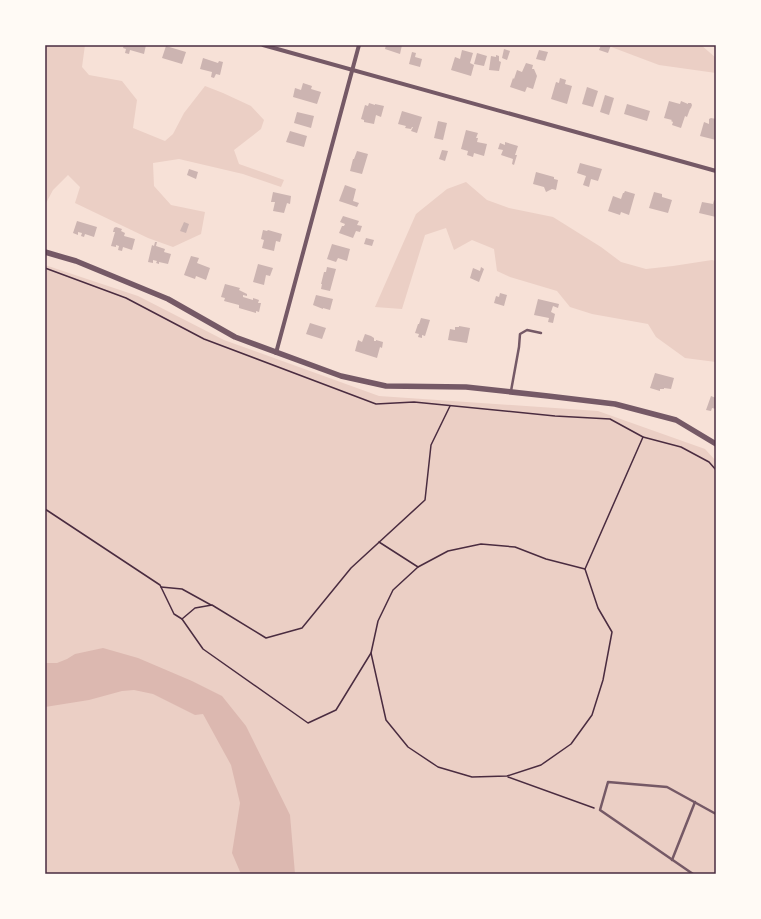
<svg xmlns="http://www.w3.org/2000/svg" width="761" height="919" font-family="Raleway,sans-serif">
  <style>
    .green { fill: #ebcfc5 }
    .water { fill: #dcb8b0 }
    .building { fill: #ccb4b1 }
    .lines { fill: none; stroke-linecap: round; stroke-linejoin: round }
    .path { stroke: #4a2c40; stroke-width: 1.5 }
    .service { stroke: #755966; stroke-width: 2.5 }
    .minor { stroke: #755966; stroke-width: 4 }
    .tertiary { stroke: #755966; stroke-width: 5.5 }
    .neatline { fill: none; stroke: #4a2c40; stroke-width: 1.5 }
  </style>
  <rect width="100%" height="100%" fill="#f7e1d7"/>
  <g class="green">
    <path d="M45,45h40l-3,22 7,8 33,6 15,19 -4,28 32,13 8,-7 11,-21 21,-27 18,7 28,13 13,14 -3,9 -27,21 5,14 45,16 -3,7 -38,-13 -64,-15 -26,4 1,23 17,19 34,7 -4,22 -28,13 -25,-9 -73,-35 5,-16 -12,-12 -15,15 -8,15z"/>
    <path d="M606,45h95l15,13v15l-57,-8z"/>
    <path d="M466,182l21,18 22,8 44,9 48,30 20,15 25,7 27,-3 39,-6 4,1v101l-31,-4 -29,-21 -8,-13 -56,-10 -22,-7 -13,-16 -47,-14 -13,-6 -3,-22 -22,-9 -18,10 -8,-22 -21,7 -23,74 -27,-2 41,-93 31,-25z"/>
    <path d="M45,265l93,31 86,44 155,56 219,15 107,38 11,12v413h-671z"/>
  </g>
  <path class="water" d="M103,648l35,10 54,23 30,15 24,30 44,89 5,59h-54l-9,-21 8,-50 -9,-38 -28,-51 -8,1 -42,-21 -19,-4 -12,1 -33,9 -44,7v-44h12l10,-4 8,-5z"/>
  <g class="building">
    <path d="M124,45h22l-2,9 -14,-4 -1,4 -4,-1 1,-4 -3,-1z"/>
    <path d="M386,45h16l-2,9 -15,-5z"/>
    <path d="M601,45h10l-3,8 -9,-3z"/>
    <path d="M166,46l20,6 -4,12 -20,-6z"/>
    <path d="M504,49l6,2 -3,9 -5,-2z"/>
    <path d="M462,50l11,3 -3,10 4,2 -3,11 -20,-6 4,-13 5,2z"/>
    <path d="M539,50l9,2 -3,9 -9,-2z"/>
    <path d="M412,52l4,1 -1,4 7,2 -2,8 -11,-3z"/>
    <path d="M477,53l10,3 -3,10 -10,-2z"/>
    <path d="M496,55l3,1v5l2,1 -2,9 -10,-1 2,-14 5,1z"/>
    <path d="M203,58l15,5 1,-2 4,1 -3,13 -4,-1 -2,4 -3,-1 1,-5 -12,-3z"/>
    <path d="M526,63l7,2 -1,4h2l3,7 -4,13 -6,-2 -2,5 -15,-5 3,-9 1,1 3,-9 5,2z"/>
    <path d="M560,78l6,2 -1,4 7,2 -5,18 -16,-5 5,-17 3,1z"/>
    <path d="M303,83l9,3 -1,3 10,3 -4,12 -24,-7 2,-9 6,2z"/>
    <path d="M587,87l11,4 -5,16 -11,-3z"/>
    <path d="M605,95l9,3 -5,17 -9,-3z"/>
    <path d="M669,101l11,3 1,-3 7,3v-1h3l1,2 -1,3 -1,1 -3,8 -2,-1 -4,12 -9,-3 1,-3 -2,-1 1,-1 -8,-2z"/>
    <path d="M369,103l6,2v-1l9,2 -3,11 -5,-2 -2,9 -10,-2v-2l-3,-1 4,-14 3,1z"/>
    <path d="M627,104l23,7 -3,10 -23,-7z"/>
    <path d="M402,111l20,6 -5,16 -6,-2 2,-4h-1l-1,2 -6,-1 1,-2 -8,-2z"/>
    <path d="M297,112l17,4 -3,12 -17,-5z"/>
    <path d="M711,118l5,1v21l-16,-4 4,-14 5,2v-5z"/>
    <path d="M438,121l9,2 -4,17 -9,-2z"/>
    <path d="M466,130l12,3 -2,5h2l-1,4 10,2 -3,12 -10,-3 -1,4 -6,-2 1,-4 -7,-2z"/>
    <path d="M290,131l17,5 -3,11 -18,-5z"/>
    <path d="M505,142l13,4 -3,9h2l-3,10 -2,-1 1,-5 -12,-4 2,-5 -5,-1 2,-6 5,2z"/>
    <path d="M442,150l6,1 -3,10 -6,-2z"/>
    <path d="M357,151l11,3 -6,20 -12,-3 3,-12h1z"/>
    <path d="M580,163l22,6 -4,12 -7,-2 -2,8 -6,-2 3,-9 -9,-3z"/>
    <path d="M189,169l9,3 -2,7 -9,-4z"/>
    <path d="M536,172l18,5v2l4,1 -2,10 -4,-1 -6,3 -2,-5 -11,-3z"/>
    <path d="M345,185l11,4 -3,12 6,2 -2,4 -18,-6z"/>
    <path d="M625,191l10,3 -6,21 -8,-3 -1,3 -12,-4 5,-15 8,3 2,-6h1z"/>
    <path d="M273,192l18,4 -1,8 -3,-1 -3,10 -11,-2 2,-9h-4z"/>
    <path d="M654,192l8,2v3l10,3 -4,13 -19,-5z"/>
    <path d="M714,200l2,1v16l-17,-4 3,-11 11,2z"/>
    <path d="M343,216l16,5 -2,4 5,1 -2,6 -4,-1 -3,7 -14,-5 3,-7h2l1,-2 -5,-2z"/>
    <path d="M77,221l20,6 -3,10 -9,-3 -1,3 -3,-1 1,-3 -4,-1v3l-5,-2z"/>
    <path d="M184,222l5,2 -3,9 -6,-2z"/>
    <path d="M116,227l6,2 -1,2 4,2 -1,3 11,3 -3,11 -9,-3 -1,4 -4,-1 1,-4 -3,-1v2l-5,-1 4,-14h-2l1,-4z"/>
    <path d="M263,230l4,1 1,-1 14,4 -2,8 -4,-1 -2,10 -12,-3 2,-8 -3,-1z"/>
    <path d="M366,238l8,2 -2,6 -8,-2z"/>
    <path d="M155,242h2l-1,4 9,3 -1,3 7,2 -3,10 -9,-2v2l-3,-1 1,-2 -4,-1v3l-5,-1 4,-17 2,1z"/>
    <path d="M332,244l18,5 -3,12 -9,-3 -2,4 -9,-3z"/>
    <path d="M191,256l8,2 -2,5 13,5 -4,12 -10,-4 -1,3 -11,-4z"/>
    <path d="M258,264l15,4 -3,8 -4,-1 -2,10 -11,-3z"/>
    <path d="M327,267l9,2 -6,22 -9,-2 1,-5h-1l3,-12h2z"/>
    <path d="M481,267l3,2 -5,13 -9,-4 3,-10 7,3z"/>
    <path d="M225,284l15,4 -1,2 8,4v2l-4,-1v2l10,3v-2l6,2 -1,3h3l-2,9 -3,-1v2l-17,-5v-3l-15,-4 1,-3 -4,-1z"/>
    <path d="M500,293l7,2 -3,11 -10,-3 2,-7 3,1z"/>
    <path d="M316,295l17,4 -3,11 -7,-2v1l-10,-4z"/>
    <path d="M538,299l21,5 -1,4 -5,-2 -2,6 4,2 -2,9 -5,-1 1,-4 -15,-3z"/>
    <path d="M421,318l9,2 -5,16 -3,-1v3l-4,-1 1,-3 -4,-1 3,-9h1z"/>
    <path d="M310,323l16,5 -4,11 -16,-5z"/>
    <path d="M459,326l11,2 -3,15 -19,-3 2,-11 5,1v-3h4z"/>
    <path d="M365,334l6,2 3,2v3h2v-1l7,2 -1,6 -2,-1 -3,11 -22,-7 3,-11 4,2z"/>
    <path d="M655,373l19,5 -3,11 -7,-1v1h-4v2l-10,-3z"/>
    <path d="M711,396l5,2v11l-4,-1 -1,3 -5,-1z"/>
  </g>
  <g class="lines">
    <g class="path">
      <path d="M45,268l81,30 78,41 172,65 38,-2 141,14 55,3 33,18 38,10 28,15 7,8"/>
      <path d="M45,509l115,76 14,29 8,5 13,-11 17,-3 54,33 36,-10 49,-60 74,-68 6,-55 19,-39"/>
      <path d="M379,542l39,25"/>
      <path d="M481,544l34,3 31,12 39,10 13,39 14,24 -9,48 -11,35 -21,29 -30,21 -34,11 -35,1 -34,-10 -30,-20 -22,-27 -15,-67 7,-32 15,-31 25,-23 30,-16z"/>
      <path d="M585,569l58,-132"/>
      <path d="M161,587l21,2 29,16"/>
      <path d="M182,619l21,30 105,74 28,-13 35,-57"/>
      <path d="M508,777l86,31"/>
    </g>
    <g class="service">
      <path d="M511,391l8,-44 1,-13 7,-4 14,3"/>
      <path d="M672,860l23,-58"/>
      <path d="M693,874l-93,-64 8,-28 59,5 49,27"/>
    </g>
    <g class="minor">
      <path d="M263,45l453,126"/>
      <path d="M276,353l83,-308"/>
    </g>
    <path class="tertiary" d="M45,252l31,9 92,38 67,38 106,39 45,10 80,1 82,9 67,8 61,16 40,24"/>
  </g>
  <rect width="761" height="919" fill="none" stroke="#fffaf5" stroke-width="92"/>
  <rect x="46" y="46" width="669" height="827" class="neatline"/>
</svg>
